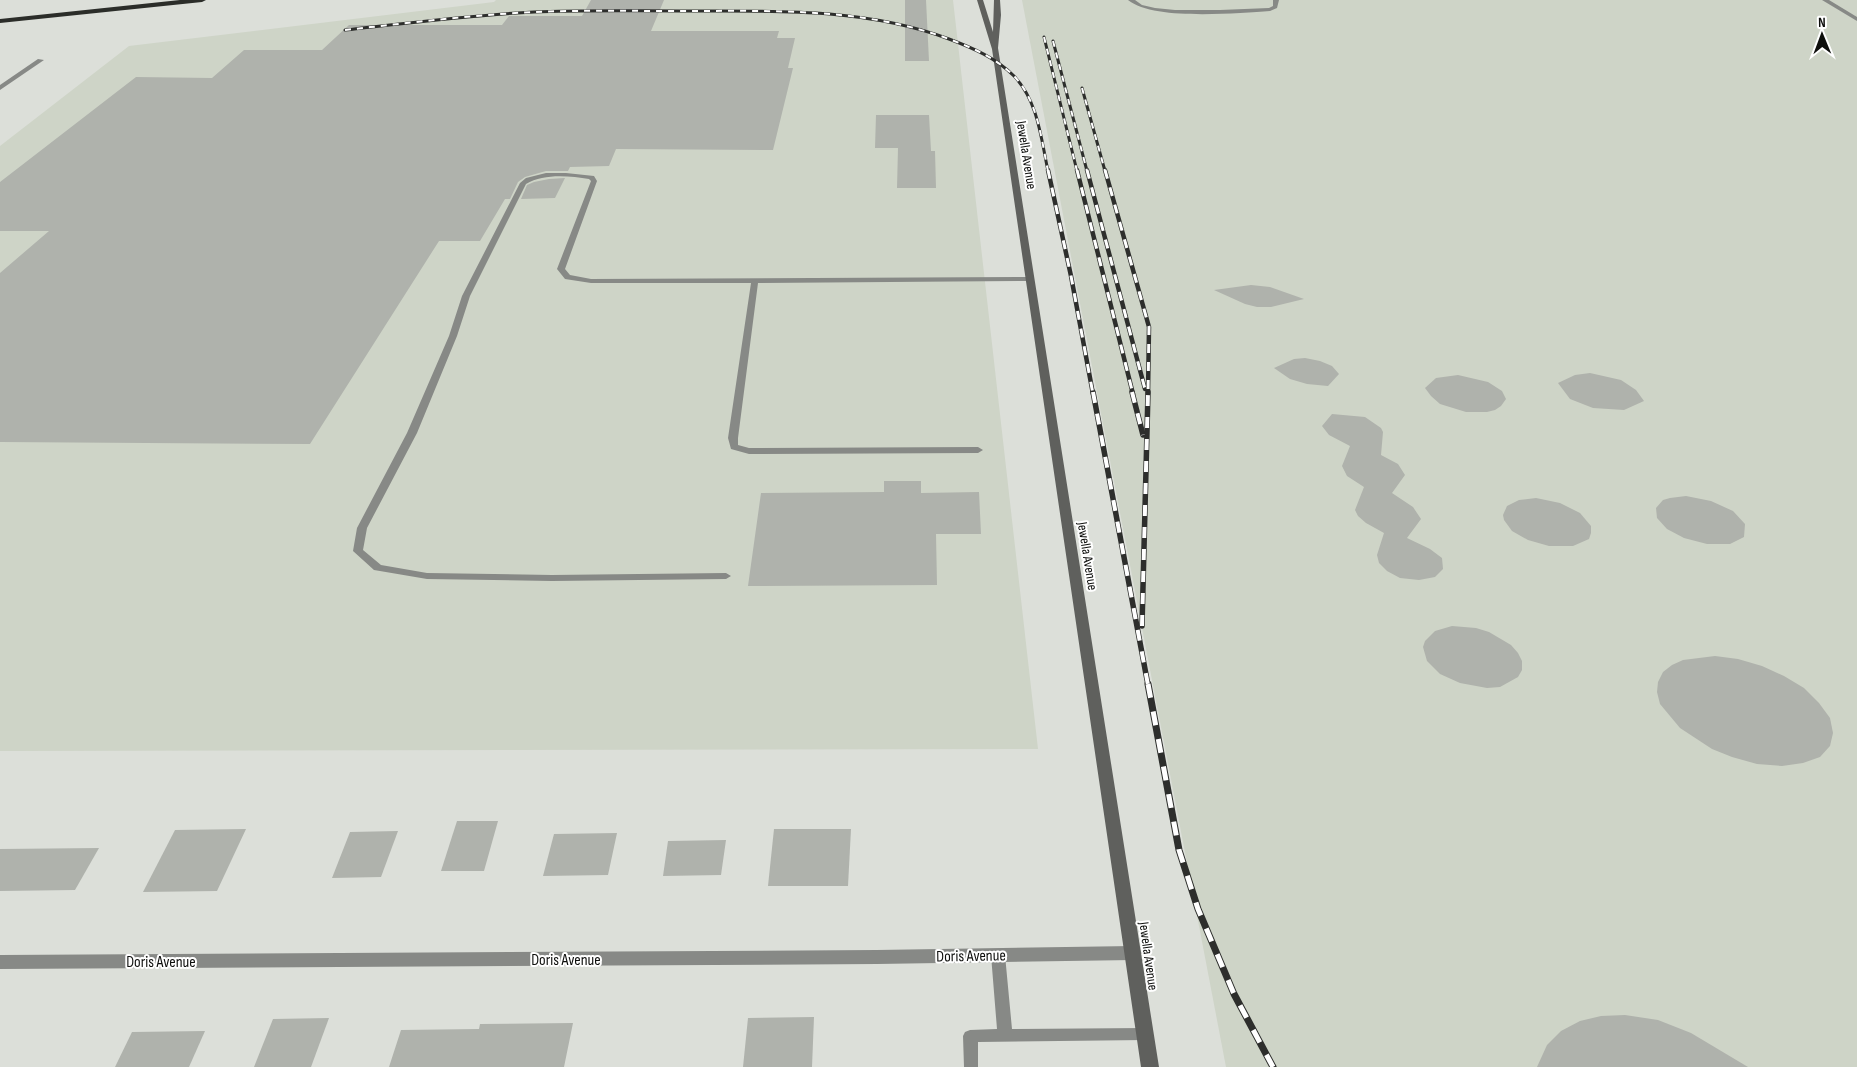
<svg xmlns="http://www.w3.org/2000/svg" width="1857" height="1067" font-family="'Sofia Sans Condensed',sans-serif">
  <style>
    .built { fill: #ced4c7 }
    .building { fill: #afb2ac }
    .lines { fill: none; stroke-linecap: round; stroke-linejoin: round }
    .lane { fill: #878986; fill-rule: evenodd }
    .street { fill: #878986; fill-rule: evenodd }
    .secondary { fill: #5f605d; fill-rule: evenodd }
    .highway { fill: #2b2d29; fill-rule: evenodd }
    .rail-far3-casing { stroke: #2d2e2c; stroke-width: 3 }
    .rail-far2-casing { stroke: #2d2e2c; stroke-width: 4.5 }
    .rail-far1-casing { stroke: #2d2e2c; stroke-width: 5.5 }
    .rail-casing { stroke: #2d2e2c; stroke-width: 7 }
    .rail-far3 { stroke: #fff; stroke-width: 2; stroke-dasharray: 6; stroke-linecap: butt }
    .rail-far2 { stroke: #fff; stroke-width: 3; stroke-dasharray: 9; stroke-linecap: butt }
    .rail-far1 { stroke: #fff; stroke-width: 4; stroke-dasharray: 11; stroke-linecap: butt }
    .rail { stroke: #fff; stroke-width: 5; stroke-dasharray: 14; stroke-linecap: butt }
    .labels { text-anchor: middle; stroke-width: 4; stroke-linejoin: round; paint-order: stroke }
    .street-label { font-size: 14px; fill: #0d0e0c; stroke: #fff }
    .near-street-label { font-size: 16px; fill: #0d0e0c; stroke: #fff }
  </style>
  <rect width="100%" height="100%" fill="#dcdfd9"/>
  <g class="built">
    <path d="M496,0h457l85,749 -1038,2v-605l129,-100 365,-44z"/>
    <path d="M1022,0h835v1067h-631z"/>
  </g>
  <g class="building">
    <path d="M591,0h73l-13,31h128l-2,7h18l-7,30h5l-20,82 -157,-1 -7,17 -39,1 -2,4h-22l-21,6 -7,5 -8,17h-5l-25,42h-41l-129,203 -310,-2v-169l49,-42h-49v-49l136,-105 76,1 32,-28h78l27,-25h153l7,-9h73z"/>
    <path d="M905,0h21l3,61h-24z"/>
    <path d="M876,115h53l2,36h4l1,37h-39l1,-40h-23z"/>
    <path d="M565,178l-10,20 -34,1 6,-14 7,-3 15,-3z"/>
    <path d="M1251,285l19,2 34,12 -33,8h-14l-12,-3 -31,-14z"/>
    <path d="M1294,359l11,-1 15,3 12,5 7,8 -11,12 -21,-2 -17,-5 -16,-11z"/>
    <path d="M1590,373l31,7 15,10 8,11 -20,9 -31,-2 -23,-9 -12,-16 17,-8z"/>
    <path d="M1458,375l30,7 14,9 4,8 -5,7 -6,4 -8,2h-21l-26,-8 -9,-8 -6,-8 11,-10z"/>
    <path d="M1332,414l33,3 16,11 2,4 -2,23 17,9 7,11 -13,18 21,14 8,12 -14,19 23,11 12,9 1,11 -8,8 -16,3 -19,-2 -13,-7 -8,-8 -2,-8 7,-22 -18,-10 -8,-7 -3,-6 9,-23 -17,-11 -5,-10 8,-20 -21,-11 -7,-9z"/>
    <path d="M884,481h37v12l58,-1 2,42h-45l1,51 -189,1 13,-93 123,-1z"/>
    <path d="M1686,496l25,5 22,10 12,13 -1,13 -14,7h-23l-23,-6 -17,-9 -10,-11 -1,-10 7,-8 7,-2z"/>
    <path d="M1536,498l24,5 20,10 11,13v7l-2,6 -16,7h-24l-21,-6 -16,-9 -8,-11 -1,-5 4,-9 12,-6z"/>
    <path d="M1452,626l24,2 13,4 22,13 7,8 4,8v9l-4,7 -18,10 -13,1 -27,-5 -20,-9 -13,-13 -4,-14 2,-6 10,-10z"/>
    <path d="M1715,656l23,3 24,7 22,10 20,12 15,15 11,15 3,15 -3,13 -10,11 -17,6 -21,3 -25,-2 -25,-7 -20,-8 -32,-21 -20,-24 -3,-12 1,-10 5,-10 9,-7 11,-5z"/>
    <path d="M457,821h41l-14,50h-43z"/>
    <path d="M246,829l-29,62 -74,1 32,-62z"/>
    <path d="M774,829h77l-3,57h-80z"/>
    <path d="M398,831l-17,46 -49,1 18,-46z"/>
    <path d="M617,833l-9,42 -65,1 11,-42z"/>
    <path d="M726,840l-5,35 -58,1 5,-35z"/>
    <path d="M99,848l-24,42 -75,1v-42z"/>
    <path d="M1625,1015l33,5 33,13 57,34h-211l10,-22 14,-14 19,-10 21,-5z"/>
    <path d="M814,1017l-2,50h-69l5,-49z"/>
    <path d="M329,1018l-18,49h-57l19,-48z"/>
    <path d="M573,1023l-9,44h-175l12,-37 78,-1 1,-5z"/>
    <path d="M205,1031l-16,36h-74l17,-35z"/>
  </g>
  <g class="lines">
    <g class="lane">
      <path d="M1128,0h7l7,5 13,3 20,2h45l49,-2 4,-2v-6h6l-2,8 -7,3c-33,2 -116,10 -142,-11z"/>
      <path d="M1822,0h7l28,17v4z"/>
      <path d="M546,173h20l28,3 3,5 -32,88 5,6 21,4 443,-2v4h-3l-273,2 -20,155v7l11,3 229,-1 5,3 -5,3 -229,1 -18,-5 -3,-11 23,-155h-160l-26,-4 -8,-10 34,-88 -2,-2c-19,-3 -45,-6 -63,5l-56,112 -13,40 -40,97 -50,95 -4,22 18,15 46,8 125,2 174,-2 5,3 -5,3 -174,2 -125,-2 -53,-9 -21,-19 4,-23 50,-95 42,-97 13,-40 58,-113 6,-5z"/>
      <path d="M998,949l5,2 2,4 7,74 133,-1 5,2 2,4 -2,4 -5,2 -167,2v25h-14l-1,-31 2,-4 5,-2 27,-1 -6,-74 2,-4z"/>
    </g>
    <g class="street">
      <path d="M38,59l6,1 -44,30v-5z"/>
      <path d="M1133,946l6,2 3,5 -3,5 -6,2 -256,4 -877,5v-14l877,-5z"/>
    </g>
    <path class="secondary" d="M977,0h6l10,32 1,-32h6l1,15 -3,33 161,1019h-18l-149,-1018z"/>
    <path class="highway" d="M180,0h26l-4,2 -202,21v-4z"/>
    <defs>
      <g id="rail-far3">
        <path d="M345,30c63,-7 126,-15 189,-18 48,-2 97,-1 146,-1 90,0 183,-4 269,28 24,9 47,19 65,37 24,25 27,62 34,95"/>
        <path d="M1044,37l33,134"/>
        <path d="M1053,41l34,130"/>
        <path d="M1082,88l23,83"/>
      </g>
      <g id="rail-far2">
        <path d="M1048,170l23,106 22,118"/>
        <path d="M1077,170l56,224"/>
        <path d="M1087,170l58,219"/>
        <path d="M1105,170l44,157 -1,67"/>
      </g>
      <g id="rail-far1">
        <path d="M1093,392l55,293"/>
        <path d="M1132,392l11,43"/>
        <path d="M1142,626l6,-234"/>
      </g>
      <path id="rail" d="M1148,684l31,166 19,59 36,85 39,73"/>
    </defs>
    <use href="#rail-far3" class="rail-far3-casing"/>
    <use href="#rail-far2" class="rail-far2-casing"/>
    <use href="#rail-far1" class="rail-far1-casing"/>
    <use href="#rail" class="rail-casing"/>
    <use href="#rail-far3" class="rail-far3"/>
    <use href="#rail-far2" class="rail-far2"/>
    <use href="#rail-far1" class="rail-far1"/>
    <use href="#rail" class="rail"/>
  </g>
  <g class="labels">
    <g class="street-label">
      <text transform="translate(1027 155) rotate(81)" y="5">Jewella Avenue</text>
      <text transform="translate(1088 556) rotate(81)" y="5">Jewella Avenue</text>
      <text transform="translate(1149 956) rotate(82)" y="5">Jewella Avenue</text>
    </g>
    <g class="near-street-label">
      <text transform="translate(971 955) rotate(-1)" y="6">Doris Avenue</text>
      <text x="566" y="965">Doris Avenue</text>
      <text x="161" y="967">Doris Avenue</text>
    </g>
  </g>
  <g transform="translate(1822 35) rotate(359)" stroke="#ffffff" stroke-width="4" paint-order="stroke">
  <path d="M0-4L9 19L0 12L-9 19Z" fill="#0d0e0c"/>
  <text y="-8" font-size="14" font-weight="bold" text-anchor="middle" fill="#0d0e0c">N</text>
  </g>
</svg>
